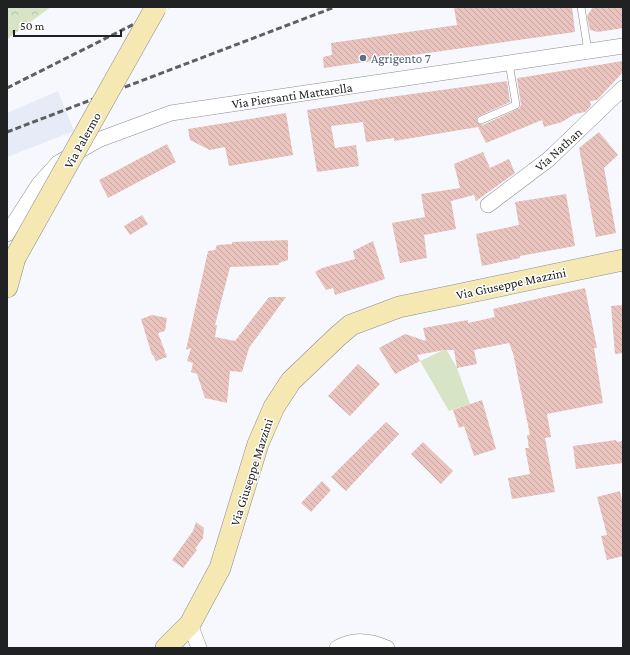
<svg xmlns="http://www.w3.org/2000/svg" width="630" height="655" font-family="'Crimson Pro',serif">
  <style>
    .built { fill: #e7ebf7 }
    .grass { fill: #d7e4c6 }
    .forest { fill: url(#forest-crowns) }
    .building { fill: url(#building-back-hatch) }
    .lines { fill: none; stroke-linecap: round; stroke-linejoin: round }
    .lane-casing { stroke: #8b8c91; stroke-width: 8 }
    .street-casing { stroke: #8b8c91; stroke-width: 16 }
    .secondary-casing { stroke: #8b8c91; stroke-width: 22 }
    .lane { stroke: #fff; stroke-width: 7 }
    .street { stroke: #fff; stroke-width: 15 }
    .secondary { stroke: #f5e8b3; stroke-width: 21 }
    .rail { stroke: #5e5f62; stroke-width: 3; stroke-dasharray: 6 3; stroke-linecap: butt }
    .secondary-bridge-casing { stroke: #8b8c91; stroke-width: 22; stroke-linecap: butt }
    .secondary-bridge { stroke: #f5e8b3; stroke-width: 21 }
    .service-dot { fill: #5c6f8a; stroke: #fff; stroke-width: 1.5 }
    .labels { text-anchor: middle; stroke-width: 3; stroke-linejoin: round; paint-order: stroke }
    .service-label { font-size: 13px; fill: #4e5e75; stroke: #fff; text-anchor: start }
    .street-label { font-size: 13px; fill: #202122; stroke: #fff }
  </style>
  <defs>
    <pattern id="forest-crowns" width="20" height="18" patternUnits="userSpaceOnUse"><rect width="20" height="18" fill="#d7e4c6"/><path d="M2 6a3 3 0 1 1 6 0M12 15a3 3 0 1 1 6 0" fill="none" stroke="#b8c3aa"/></pattern>
    <pattern id="building-back-hatch" width="6" height="6" patternUnits="userSpaceOnUse"><rect width="6" height="6" fill="#e9c3be"/><path d="M-1 5l2 2M0 0l6 6M5-1l2 2" fill="none" stroke="#c8a7a3"/></pattern>
  </defs>
  <rect width="100%" height="100%" fill="#f7f8fd"/>
  <path class="built" d="M58,91l16,40 -67,26v-44z"/>
  <path class="grass" d="M446,349l11,19 13,36 -21,7 -29,-50z"/>
  <path class="forest" d="M7,7h44l-44,32z"/>
  <g class="building">
    <path d="M454,7h118l3,25 -251,36 -1,-11 9,-2 -1,-12 126,-18z"/>
    <path d="M593,7h30v21l-25,4 -8,-2 -3,-14z"/>
    <path d="M623,61v11l-26,28 -7,1 1,5 -6,6 -10,2 -13,8 -18,5 -2,-7 -56,23 -8,-16 -84,14v-3l-28,4 -3,-20 -32,4 4,22 21,-3 3,21 -42,6 -10,-62 76,-12 124,-17 3,21 -33,15v5l6,3 37,-17 1,-4 -4,-25 1,-1z"/>
    <path d="M286,113l7,42 -64,11 -4,-19 -15,3 -20,-10 -2,-11z"/>
    <path d="M599,132l19,23 -14,13 12,65 -20,4 -17,-89z"/>
    <path d="M167,144l9,18 -68,36 -9,-18z"/>
    <path d="M483,152l7,16 19,-9 6,14 -39,28 -2,-6 -23,6 5,28 -32,6 3,23 -27,5 -8,-40 33,-6 -4,-23 39,-6 -6,-24z"/>
    <path d="M566,194l9,52 -55,10v2l-38,8 -6,-32 43,-9 -4,-23z"/>
    <path d="M142,215l6,9 -18,11 -6,-9z"/>
    <path d="M288,240v20l-9,3v2l-49,2 -15,58h2l-2,12 20,4 34,-44h17l-37,51 -7,24 -12,-1 -3,32 -22,-5 -8,-24 -6,-2 2,-9 -6,-2 4,-13 -5,2 22,-99 7,-1 2,-5 15,-1v-2z"/>
    <path d="M373,241l12,38 -50,16 -2,-7 -7,2 -11,-18 7,-4 33,-9 -2,-8z"/>
    <path d="M585,288l12,60h-3l9,55 -56,11 4,23 -6,1 10,54 -43,7 -4,-21 22,-4 -5,-26h4l-2,-13h3l-17,-82 -4,-10 -35,7 3,14 -20,4 -3,-18h-10l-27,5 3,6 -25,13 -16,-26 26,-14 21,7 -3,-13 45,-8v3l27,-6 -2,-8z"/>
    <path d="M623,305v48l-8,1 -4,-48z"/>
    <path d="M152,315l15,3 -2,13 -7,2 9,24 -11,4 -3,-6h-1l-11,-36z"/>
    <path d="M358,364l22,20 -30,32 -22,-20z"/>
    <path d="M482,400l14,49 -22,7 -10,-30 -5,2 -6,-18z"/>
    <path d="M386,422l13,12 -53,57 -15,-14z"/>
    <path d="M616,440l1,2 6,-1v22l-47,6 -3,-23z"/>
    <path d="M423,442l30,29 -12,13 -30,-30z"/>
    <path d="M322,481l9,9 -20,22 -10,-9z"/>
    <path d="M620,491l3,14v51l-16,4 -6,-24 6,-1 -10,-38z"/>
    <path d="M196,522l8,6 -1,10 -8,11 2,1 -14,18 -11,-8 21,-29z"/>
  </g>
  <g class="lines">
    <defs>
      <g id="lane">
        <path d="M581,7l7,44"/>
        <path d="M481,120l35,-15 -7,-42"/>
      </g>
      <g id="street">
        <path d="M488,205l61,-46 74,-71"/>
        <path d="M7,234l32,-50 19,-21 40,-23 73,-27 452,-67"/>
        <path d="M190,624l9,24"/>
        <path d="M337,648c17,-9 32,-8 50,0"/>
      </g>
      <g id="secondary">
        <path d="M7,287l8,-29"/>
        <path d="M166,648l24,-24 30,-56 38,-124 16,-37 17,-26 47,-45 13,-11 48,-18 224,-47"/>
      </g>
    </defs>
    <use href="#lane" class="lane-casing"/>
    <use href="#street" class="street-casing"/>
    <use href="#secondary" class="secondary-casing"/>
    <use href="#lane" class="lane"/>
    <use href="#street" class="street"/>
    <use href="#secondary" class="secondary"/>
    <g class="rail">
      <path d="M7,88l161,-81"/>
      <path d="M7,132l328,-125"/>
    </g>
    <defs>
      <path id="secondary-bridge" d="M15,258l141,-251"/>
    </defs>
    <use href="#secondary-bridge" class="secondary-bridge-casing"/>
    <use href="#secondary-bridge" class="secondary-bridge"/>
  </g>
  <circle class="service-dot" cx="363" cy="58" r="4"/>
  <g class="labels">
    <g class="service-label">
      <text x="371" y="63">Agrigento 7</text>
    </g>
    <g class="street-label">
      <text transform="translate(292 95) rotate(-8)" y="5">Via Piersanti Mattarella</text>
      <text transform="translate(82 140) rotate(-61)" y="5">Via Palermo</text>
      <text transform="translate(558 149) rotate(-42)" y="5">Via Nathan</text>
      <text transform="translate(511 283) rotate(-12)" y="5">Via Giuseppe Mazzini</text>
      <text transform="translate(251 472) rotate(-72)" y="5">Via Giuseppe Mazzini</text>
    </g>
  </g>
  <rect width="630" height="655" fill="none" stroke="#202122" stroke-width="16"/>
  <path d="M14 30v6h107v-6" fill="none" stroke="#202122" stroke-width="2"/>
  <text x="20" y="30" font-size="12" fill="#202122" stroke="#ffffff" stroke-width="3" paint-order="stroke">50 m</text>
</svg>
